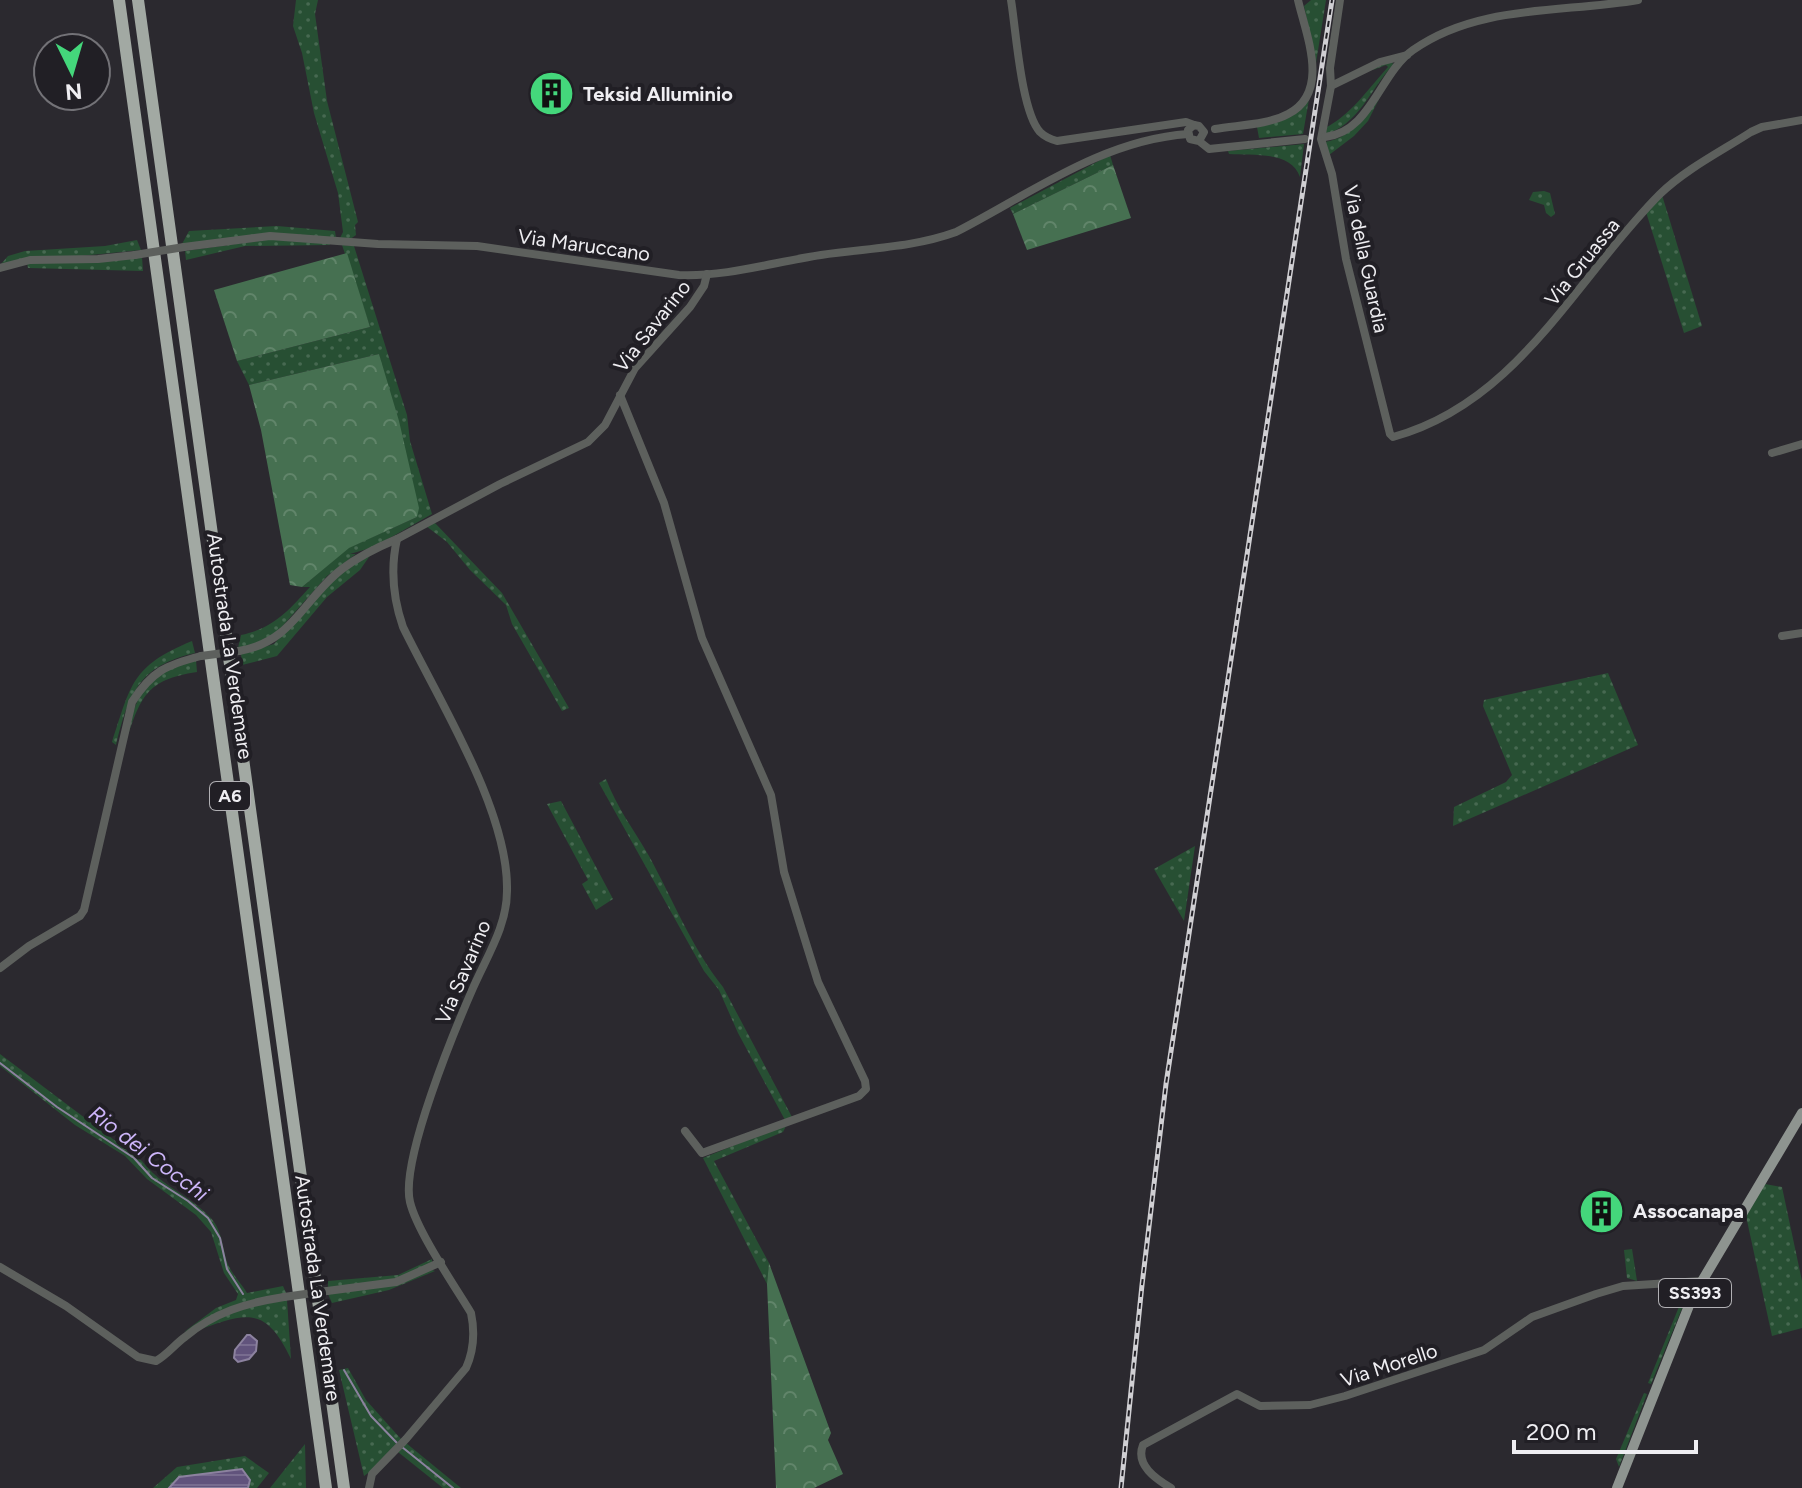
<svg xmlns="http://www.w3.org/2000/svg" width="1802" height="1488" font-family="Figtree,sans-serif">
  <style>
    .grass { fill: url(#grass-dots) }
    .forest { fill: url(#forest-crowns) }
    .water { fill: url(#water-rules); stroke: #8c829f; stroke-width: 2 }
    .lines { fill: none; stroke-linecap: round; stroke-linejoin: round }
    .stream { stroke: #8c829f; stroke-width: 2 }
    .minor { stroke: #5d605d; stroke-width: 8 }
    .major { stroke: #8e9490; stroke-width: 10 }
    .highway { stroke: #a2a9a3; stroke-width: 12 }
    .rail-casing { stroke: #d0cfd3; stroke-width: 5 }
    .rail { stroke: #211f25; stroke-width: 2; stroke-dasharray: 6; stroke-linecap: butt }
    .minor-bridge { stroke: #5d605d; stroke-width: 8 }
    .labels { text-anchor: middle; stroke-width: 8; stroke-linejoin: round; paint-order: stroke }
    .shield { fill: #211f25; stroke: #b1b0b4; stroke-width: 2 }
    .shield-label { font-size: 18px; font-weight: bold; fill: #efeef2 }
    .poi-label { font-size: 20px; font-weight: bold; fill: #efeef2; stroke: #211f25; text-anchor: start }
    .street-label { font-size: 20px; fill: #efeef2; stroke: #211f25 }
    .water-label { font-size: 22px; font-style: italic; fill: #ccb5f9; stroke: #211f25 }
  </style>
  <defs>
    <pattern id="grass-dots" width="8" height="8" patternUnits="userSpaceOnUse" patternTransform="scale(2)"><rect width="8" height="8" fill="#274f33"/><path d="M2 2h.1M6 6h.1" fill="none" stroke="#476951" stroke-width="1.8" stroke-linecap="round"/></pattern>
    <pattern id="forest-crowns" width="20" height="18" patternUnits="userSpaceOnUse" patternTransform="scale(2)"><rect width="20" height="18" fill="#467051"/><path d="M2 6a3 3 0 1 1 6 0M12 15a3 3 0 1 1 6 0" fill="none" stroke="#61856a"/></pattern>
    <pattern id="water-rules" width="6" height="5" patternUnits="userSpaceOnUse" patternTransform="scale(2)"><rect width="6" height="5" fill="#61537c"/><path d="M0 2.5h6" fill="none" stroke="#786c8f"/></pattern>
  </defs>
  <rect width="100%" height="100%" fill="#2b292f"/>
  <g class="grass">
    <path d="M296,0h22l-3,14 12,87 31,121 -3,3 1,10 -7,5 -9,-2 3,-6 -5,-39 -24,-80 -12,-60 -9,-27z"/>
    <path d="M1311,0h15l-10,63 -12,-57z"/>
    <path d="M1392,61l1,4c-22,23 -35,61 -68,69v-6c26,-13 43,-39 63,-61l-2,-2 -13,5 1,-2z"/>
    <path d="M1385,87l-17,34 -14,15 -25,19 -5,-13c31,-4 44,-31 61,-55z"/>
    <path d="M1309,99l-6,35 -44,4 -2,-11c25,-6 36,-7 52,-28z"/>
    <path d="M1304,144l-4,33c-9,-27 -49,-21 -71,-23l-1,-3z"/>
    <path d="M1110,155l3,10 -100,49 -3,-6z"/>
    <path d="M1544,191l6,2 5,21 -4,3 -5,-4 -2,-8 -15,-5 4,-8z"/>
    <path d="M1662,195l40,131 -18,7 -38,-121z"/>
    <path d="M277,226l58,5 1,7 -44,-4 -110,10 7,-13z"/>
    <path d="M273,239l56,4 1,2 -85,1 -59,14 -1,-9z"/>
    <path d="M137,240l4,10 -140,14 7,-8 17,-5 80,-5z"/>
    <path d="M342,245l12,1 53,169 3,26 22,73 -58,33 -24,7h6l-29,22 -48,54 -18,14 -23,4 3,-13c33,-7 47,-24 69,-48h-8l46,-39 69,-31 -38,-163 -130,31 -12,-24 133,-34z"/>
    <path d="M142,257l1,14 -115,-3 -1,-5z"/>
    <path d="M435,523l67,70 67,115 -7,3 -50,-87 -6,-19 -36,-35 -23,-28 -21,-16z"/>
    <path d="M371,554l-11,16 -33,27 -50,59 -35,9 -1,-11 33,-10 61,-67z"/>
    <path d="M192,641l3,12c-56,13 -66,40 -79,92l-4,-3c19,-57 19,-76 80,-101z"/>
    <path d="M196,660l1,12c-52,8 -56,25 -72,72 11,-48 18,-71 71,-84z"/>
    <path d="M1608,673l30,72 -185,81 1,-19 52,-25 6,-7 -29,-69 1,-6z"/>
    <path d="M606,779c11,29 28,51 43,77 24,44 43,92 74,131l69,130 -7,3 -47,-87 -19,-43 -15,-19 -105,-188z"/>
    <path d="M561,801l52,98 -17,11 -14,-26 6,-4 -41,-76z"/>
    <path d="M1195,846l-11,75 -30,-52z"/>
    <path d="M0,1054l142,107c17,23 46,34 67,55 13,13 13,29 18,46 4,11 14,21 20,31l36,-7 4,9 -33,5 -70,32 32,-24 20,-8 2,-6 -14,-21 -13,-41 -15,-17 -49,-36 -22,-23 -50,-31 -75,-59z"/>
    <path d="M787,1124l-4,8 -69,29 55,102 -2,21 -64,-126z"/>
    <path d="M1765,1184l17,3 20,94v47l-30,8 -26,-120z"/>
    <path d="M1632,1249l5,32 -10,-3 -3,-28z"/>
    <path d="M432,1259v4l-33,15 -71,12v-9l70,-6z"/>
    <path d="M432,1270l3,1 -46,19 -57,13 -4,-9z"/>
    <path d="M1685,1292l3,2 -37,90 -3,-1z"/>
    <path d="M287,1300l4,59c-26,-55 -45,-46 -96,-28l46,-23z"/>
    <path d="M348,1368l18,32 35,39 -23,27 -14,10 -25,-106z"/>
    <path d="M1644,1393l3,1 -28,73 -3,-8z"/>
    <path d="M406,1443l55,45h-18l-45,-36z"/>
    <path d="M305,1444l1,44h-36z"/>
    <path d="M245,1456l24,17 -12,15h-9l2,-8c-29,-4 -59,-15 -81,8h-16l24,-21z"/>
  </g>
  <g class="forest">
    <path d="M1113,165l18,53 -104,32 -14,-36z"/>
    <path d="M347,253l23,74 -133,34 -23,-71z"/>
    <path d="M379,354l20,67 20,87 -2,9 -68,31 -47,39 -12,-2 -29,-155 -12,-45z"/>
    <path d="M769,1263l62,170 -3,7 15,34 -29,14h-38l-9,-204z"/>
  </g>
  <g class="water">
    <path d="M247,1335h3l7,6 -1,10 -7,8 -11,3 -4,-4 1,-8z"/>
    <path d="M242,1469l8,11 -2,8h-79l10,-11z"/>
  </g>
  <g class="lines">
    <g class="stream">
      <path d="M0,1063l57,44 77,51 18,20 36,23 20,17 12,20 7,31 16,25"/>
      <path d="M344,1370l27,46 26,27"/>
      <path d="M402,1447l51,41"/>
    </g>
    <g class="minor">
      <path d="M1011,0c5,30 10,111 29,132 5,5 10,7 17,9l129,-19 8,3"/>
      <path d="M1407,55l-27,7 -49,24 -10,53 11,35 14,85 44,175 3,3c125,-34 182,-158 267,-243 26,-25 60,-42 91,-62l11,-5 40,-7"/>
      <path d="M1331,86l-1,-18 10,-68"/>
      <path d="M1215,129c22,-4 53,-4 73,-15 43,-22 18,-79 10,-114"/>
      <path d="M1325,137c46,-5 54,-63 88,-87 65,-46 150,-37 225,-50"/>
      <path d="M1199,141l5,-9 -5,-6 -5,-1 -6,5 2,9 9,2 10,8 96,-10"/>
      <path d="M184,247l86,-11 108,8 99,2 202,29c47,2 95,-13 142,-20 45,-7 91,-7 135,-23 74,-38 146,-92 232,-98"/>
      <path d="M0,268l30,-8 68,-1 37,-4"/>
      <path d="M620,395l44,108 38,135 69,157 13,77 34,110 47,99 1,8 -7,7 -157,57 -17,-22"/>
      <path d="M1772,453l30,-9"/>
      <path d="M1782,636l20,-3"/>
      <path d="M239,651c54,-9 64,-52 103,-82 17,-13 36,-22 55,-30"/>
      <path d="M0,968l29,-22 51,-30 4,-6 48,-208c20,-31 34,-37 69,-46"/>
      <path d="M0,1267l66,39 72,51 18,4c12,-7 18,-16 29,-24 30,-25 61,-34 99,-40"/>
      <path d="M327,1291l69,-9 45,-20"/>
      <path d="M369,1488l3,-14 34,-35 60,-71c8,-18 9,-36 5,-55 -17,-28 -54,-82 -61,-111 -10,-41 45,-173 63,-214 14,-32 34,-62 34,-97 2,-80 -69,-192 -104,-264 -10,-29 -13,-57 -6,-88l103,-55 88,-42 17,-17 30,-57 55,-61 14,-21 3,-12"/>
      <path d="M1171,1488c-15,-9 -36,-23 -28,-43l94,-51 23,12 50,-1 35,-9 139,-46 48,-33 64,-23 27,-8 78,-5"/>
    </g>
    <path class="major" d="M1617,1488l75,-190 110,-185"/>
    <g class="highway">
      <path d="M119,0l207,1488"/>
      <path d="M138,0l206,1488"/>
    </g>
    <defs>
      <path id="rail" d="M1121,1488l21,-203 24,-201 166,-1084"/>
    </defs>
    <use href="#rail" class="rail-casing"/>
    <use href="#rail" class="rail"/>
    <g class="minor-bridge">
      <path d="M135,255l49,-8"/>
      <path d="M201,656l38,-5"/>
      <path d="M284,1297l43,-6"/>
    </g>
  </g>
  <defs>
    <symbol id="building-disc" viewBox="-11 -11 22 22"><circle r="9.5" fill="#44d77b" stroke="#211f25"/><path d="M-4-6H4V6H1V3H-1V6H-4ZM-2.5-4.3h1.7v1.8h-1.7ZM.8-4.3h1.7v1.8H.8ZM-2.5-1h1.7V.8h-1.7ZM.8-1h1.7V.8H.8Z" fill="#111"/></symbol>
  </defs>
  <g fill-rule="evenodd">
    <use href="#building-disc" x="526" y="68" width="51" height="51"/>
    <use href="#building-disc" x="1576" y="1186" width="51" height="51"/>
  </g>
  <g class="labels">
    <g class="shield">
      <rect x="210" y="782" width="40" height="28" rx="6"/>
      <rect x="1659" y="1279" width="72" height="28" rx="6"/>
    </g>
    <g class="shield-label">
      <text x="230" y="802">A6</text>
      <text x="1695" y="1299">SS393</text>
    </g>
    <g class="poi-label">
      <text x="583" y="101">Teksid Alluminio</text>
      <text x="1633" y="1218">Assocanapa</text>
    </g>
    <g class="street-label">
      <text transform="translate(584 245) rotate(8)" y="7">Via Maruccano</text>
      <text transform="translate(1366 259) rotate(78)" y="7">Via della Guardia</text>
      <text transform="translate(1582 262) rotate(-51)" y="7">Via Gruassa</text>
      <text transform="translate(652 326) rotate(-52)" y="7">Via Savarino</text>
      <text transform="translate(230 646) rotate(82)" y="7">Autostrada La Verdemare</text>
      <text transform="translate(463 972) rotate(-67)" y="7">Via Savarino</text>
      <text transform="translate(318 1288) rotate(82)" y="7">Autostrada La Verdemare</text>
      <text transform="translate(1389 1365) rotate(-18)" y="7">Via Morello</text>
    </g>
    <g class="water-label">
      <text transform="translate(149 1153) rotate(37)" y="8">Rio dei Cocchi</text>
    </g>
  </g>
  <g transform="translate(72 72) rotate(175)"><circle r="38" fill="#211f25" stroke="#737277" stroke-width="2"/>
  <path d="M0-6L14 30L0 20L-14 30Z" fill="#44d77b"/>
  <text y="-12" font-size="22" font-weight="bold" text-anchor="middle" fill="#efeef2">N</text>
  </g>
  <path d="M1514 1440v12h182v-12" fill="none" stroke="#efeef2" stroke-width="4"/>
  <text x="1526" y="1440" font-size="24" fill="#efeef2" stroke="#211f25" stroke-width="6" paint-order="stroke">200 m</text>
</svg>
